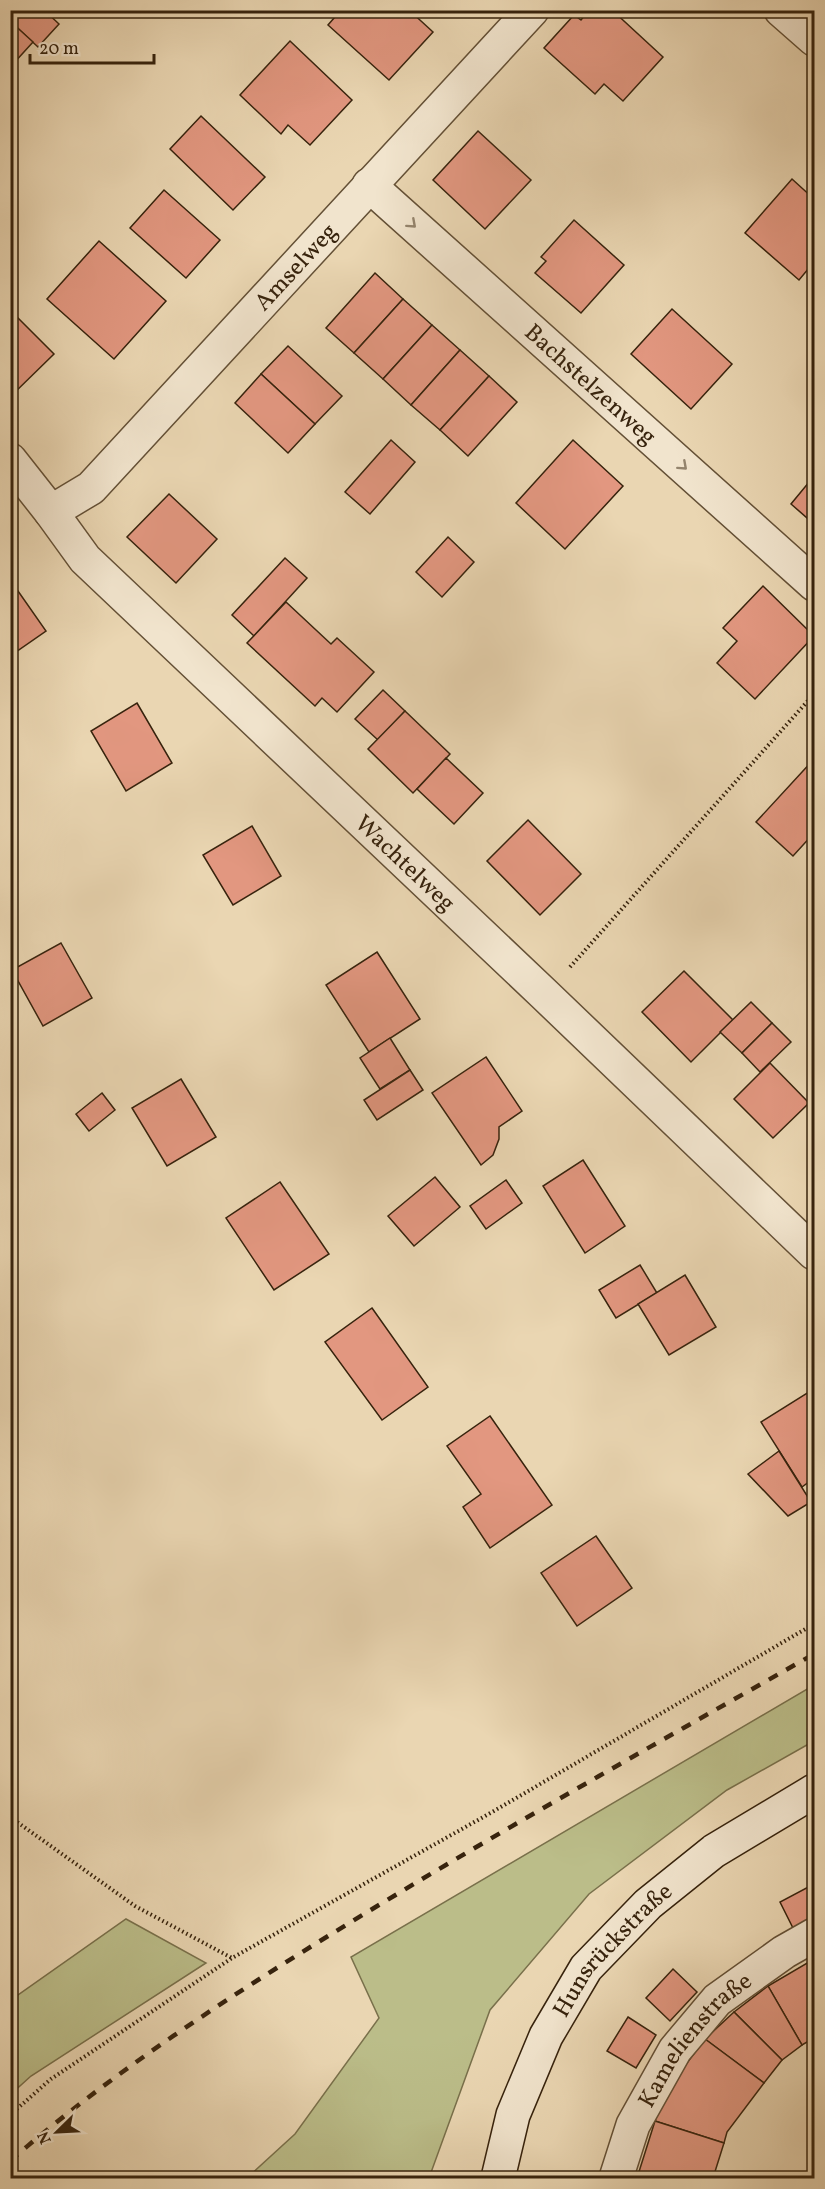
<svg xmlns="http://www.w3.org/2000/svg" width="825" height="2189" font-family="Vollkorn,serif">
  <style>
    .green { fill: #bbbd89; stroke: #79704b; stroke-width: 1.5 }
    .building { fill: #e29780; stroke: #37230d; stroke-width: 1.5 }
    .lines { fill: none; stroke-linecap: round; stroke-linejoin: round }
    .street-casing { stroke: #645036; stroke-width: 36 }
    .secondary-casing { stroke: #37230d; stroke-width: 36 }
    .path { stroke: #37230d; stroke-width: 4; stroke-dasharray: 1.5 3; stroke-linecap: butt }
    .street { stroke: #f1e4cd; stroke-width: 33 }
    .secondary { stroke: #f1e4cd; stroke-width: 33 }
    .rail { stroke: #37230d; stroke-width: 4.5; stroke-dasharray: 10 10; stroke-linecap: butt }
    .oneway { stroke: #94846d }
    .labels { text-anchor: middle; stroke-width: 4.5; stroke-linejoin: round; paint-order: stroke }
    .street-label { font-size: 24px; fill: #37230d; stroke: #f1e4cd }
  </style>
  <rect width="100%" height="100%" fill="#ead6b2"/>
  <filter id="stains"><feTurbulence type="fractalNoise" baseFrequency=".00333" numOctaves="4"/><feColorMatrix values="0 0 0 0 .2 0 0 0 0 .09 0 0 0 0 .02 0 0 0 .5 -.17"/></filter>
  <radialGradient id="worn" r=".72"><stop offset=".6" stop-color="#630" stop-opacity="0"/><stop offset="1" stop-color="#630" stop-opacity=".3"/></radialGradient>
  <g class="green">
    <path d="M814,1685v56l-87,49 -138,104 -99,116 -61,168h-182l48,-44 84,-116 -28,-61z"/>
    <path d="M126,1919l80,44 -175,113 -20,18v-94z"/>
  </g>
  <g class="building">
    <path d="M17,10h27l15,14 -21,23 -28,-26v-4z"/>
    <path d="M341,10h68l24,22 -44,48 -61,-55z"/>
    <path d="M589,10h23l51,47 -40,44 -19,-17 -9,10 -51,-46 30,-33 7,5z"/>
    <path d="M10,21l23,21 -20,22 -3,-2z"/>
    <path d="M290,41l62,59 -42,45 -22,-20 -7,9 -41,-39z"/>
    <path d="M201,116l64,61 -32,33 -63,-61z"/>
    <path d="M478,131l53,49 -46,49 -52,-49z"/>
    <path d="M792,179l22,20v63l-15,18 -54,-47z"/>
    <path d="M164,190l56,50 -34,38 -56,-50z"/>
    <path d="M574,220l50,45 -43,48 -46,-40 11,-12 -5,-4z"/>
    <path d="M99,241l67,60 -52,58 -67,-60z"/>
    <path d="M375,273l28,26 -49,54 -28,-25z"/>
    <path d="M403,299l29,26 -49,54 -29,-26z"/>
    <path d="M672,309l60,55 -41,45 -60,-55z"/>
    <path d="M10,310l44,44 -44,43z"/>
    <path d="M432,325l28,25 -49,55 -28,-26z"/>
    <path d="M288,346l54,50 -27,28 -54,-50z"/>
    <path d="M460,350l29,26 -49,54 -29,-25z"/>
    <path d="M261,374l54,50 -27,29 -53,-50z"/>
    <path d="M489,376l28,26 -49,54 -28,-26z"/>
    <path d="M391,440l24,22 -45,52 -25,-22z"/>
    <path d="M573,440l50,46 -58,63 -49,-46z"/>
    <path d="M814,476v48l-23,-20z"/>
    <path d="M169,494l48,45 -41,44 -49,-46z"/>
    <path d="M448,537l26,25 -32,35 -26,-25z"/>
    <path d="M285,558l22,20 -53,58 -22,-21z"/>
    <path d="M11,581l35,50 -36,25v-75z"/>
    <path d="M763,586l51,50 -59,63 -38,-36 20,-22 -14,-13z"/>
    <path d="M286,602l45,42 6,-6 37,34 -37,40 -15,-14 -7,8 -68,-63z"/>
    <path d="M383,690l22,21 -27,29 -23,-21z"/>
    <path d="M137,703l35,60 -46,28 -35,-60z"/>
    <path d="M405,711l45,43 -37,39 -45,-44z"/>
    <path d="M446,758l37,35 -29,31 -37,-35z"/>
    <path d="M814,759v74l-21,23 -37,-34z"/>
    <path d="M528,820l53,54 -41,41 -53,-54z"/>
    <path d="M252,826l29,50 -48,29 -30,-50z"/>
    <path d="M61,943l31,55 -49,28 -31,-56z"/>
    <path d="M377,952l43,67 -51,33 -43,-67z"/>
    <path d="M684,971l49,49 -42,42 -49,-50z"/>
    <path d="M751,1002l21,21 -30,30 -22,-21z"/>
    <path d="M772,1023l19,19 -31,30 -18,-19z"/>
    <path d="M390,1038l20,32 -30,19 -20,-31z"/>
    <path d="M486,1057l36,54 -23,16v12l-6,16 -12,10 -49,-72z"/>
    <path d="M770,1063l39,40 -36,35 -39,-39z"/>
    <path d="M410,1070l13,20 -46,30 -13,-20z"/>
    <path d="M181,1079l35,58 -49,29 -35,-58z"/>
    <path d="M102,1093l13,17 -26,21 -13,-17z"/>
    <path d="M583,1160l42,66 -40,27 -42,-67z"/>
    <path d="M435,1177l25,30 -46,39 -26,-30z"/>
    <path d="M506,1180l16,23 -36,26 -16,-23z"/>
    <path d="M280,1182l49,72 -55,36 -48,-72z"/>
    <path d="M640,1265l17,28 -41,25 -17,-28z"/>
    <path d="M685,1275l31,52 -47,28 -31,-51z"/>
    <path d="M372,1308l56,79 -46,33 -57,-78z"/>
    <path d="M812,1390l2,4v84l-12,9 -41,-65z"/>
    <path d="M490,1416l62,89 -62,43 -27,-41 18,-13 -34,-48z"/>
    <path d="M779,1451l32,51 -23,14 -40,-42z"/>
    <path d="M596,1536l36,52 -55,38 -36,-53z"/>
    <path d="M814,1884v38l-19,10 -15,-30z"/>
    <path d="M814,1959v79l-12,7 -34,-59z"/>
    <path d="M673,1969l24,23 -27,29 -24,-23z"/>
    <path d="M768,1986l34,59 -20,15 -48,-48z"/>
    <path d="M734,2012l48,48 -18,23 -59,-44z"/>
    <path d="M628,2017l28,18 -20,33 -29,-17z"/>
    <path d="M705,2039l59,44 -37,49 -3,11 -69,-22 7,-25z"/>
    <path d="M655,2121l69,22 -11,35h-76z"/>
  </g>
  <g class="lines">
    <defs>
      <g id="street">
        <path d="M781,10l33,29"/>
        <path id="s1" d="M369,185l445,399"/>
        <path id="s2" d="M10,460l41,52 34,47 459,435 270,259"/>
        <path id="s3" d="M51,512l40,-24 441,-478"/>
        <path id="s4" d="M616,2178l17,-53 42,-75 42,-50 67,-48 30,-17"/>
      </g>
      <g id="secondary">
        <path id="s5" d="M498,2178l15,-63 33,-79 40,-68 62,-64 66,-53 100,-60"/>
      </g>
    </defs>
    <use href="#street" class="street-casing"/>
    <use href="#secondary" class="secondary-casing"/>
    <g class="path">
      <path d="M570,967l244,-273"/>
      <path d="M10,1817l125,89 97,52"/>
      <path d="M10,2115l41,-36 181,-121 262,-147 320,-187"/>
    </g>
    <use href="#street" class="street"/>
    <use href="#secondary" class="secondary"/>
    <path class="rail" d="M10,2161c105,-91 223,-167 341,-239 152,-93 308,-180 463,-268"/>
  </g>
  <defs><path id="oneway-chevron" d="M-2-3.5L2.5 0L-2 3.5" fill="none" stroke-width="1.6" stroke-linecap="round" stroke-linejoin="round" transform="scale(1.5)"/></defs>
  <g class="oneway">
    <use href="#oneway-chevron" transform="translate(412 224) rotate(42)"/>
    <use href="#oneway-chevron" transform="translate(683 466) rotate(42)"/>
  </g>
  <g class="labels">
    <g class="street-label">
      <text dy="8" stroke="none"><textPath href="#s3" startOffset="348">Amselweg</textPath></text>
      <text dy="8" stroke="none"><textPath href="#s1" startOffset="298">Bachstelzenweg</textPath></text>
      <text dy="8" stroke="none"><textPath href="#s2" startOffset="566">Wachtelweg</textPath></text>
      <text dy="8" stroke="none"><textPath href="#s5" startOffset="260">Hunsrückstraße</textPath></text>
      <text dy="8" stroke="none"><textPath href="#s4" startOffset="162">Kamelienstraße</textPath></text>
    </g>
  </g>
  <rect width="825" height="2189" fill="none" stroke="#ead6b2" stroke-width="36"/>
  <rect x="12" y="12" width="801" height="2165" fill="none" stroke="#37230d" stroke-width="3"/>
  <rect x="18" y="18" width="789" height="2153" fill="none" stroke="#37230d" stroke-width="1.5"/>
  <g transform="translate(57 2132) rotate(246)" stroke="#f1e4cd" stroke-width="4.5" paint-order="stroke">
  <path d="M0-4.5L10 22L0 15L-10 22Z" fill="#37230d"/>
  <text y="-9" font-size="16" font-weight="bold" text-anchor="middle" fill="#37230d">N</text>
  </g>
  <path d="M30 54v9h124v-9" fill="none" stroke="#37230d" stroke-width="3"/>
  <text x="39" y="54" font-size="18" fill="#37230d" stroke="#f1e4cd" stroke-width="4.5" paint-order="stroke">20 m</text>
  <rect width="100%" height="100%" filter="url(#stains)"/>
  <rect width="100%" height="100%" fill="url(#worn)"/>
</svg>
